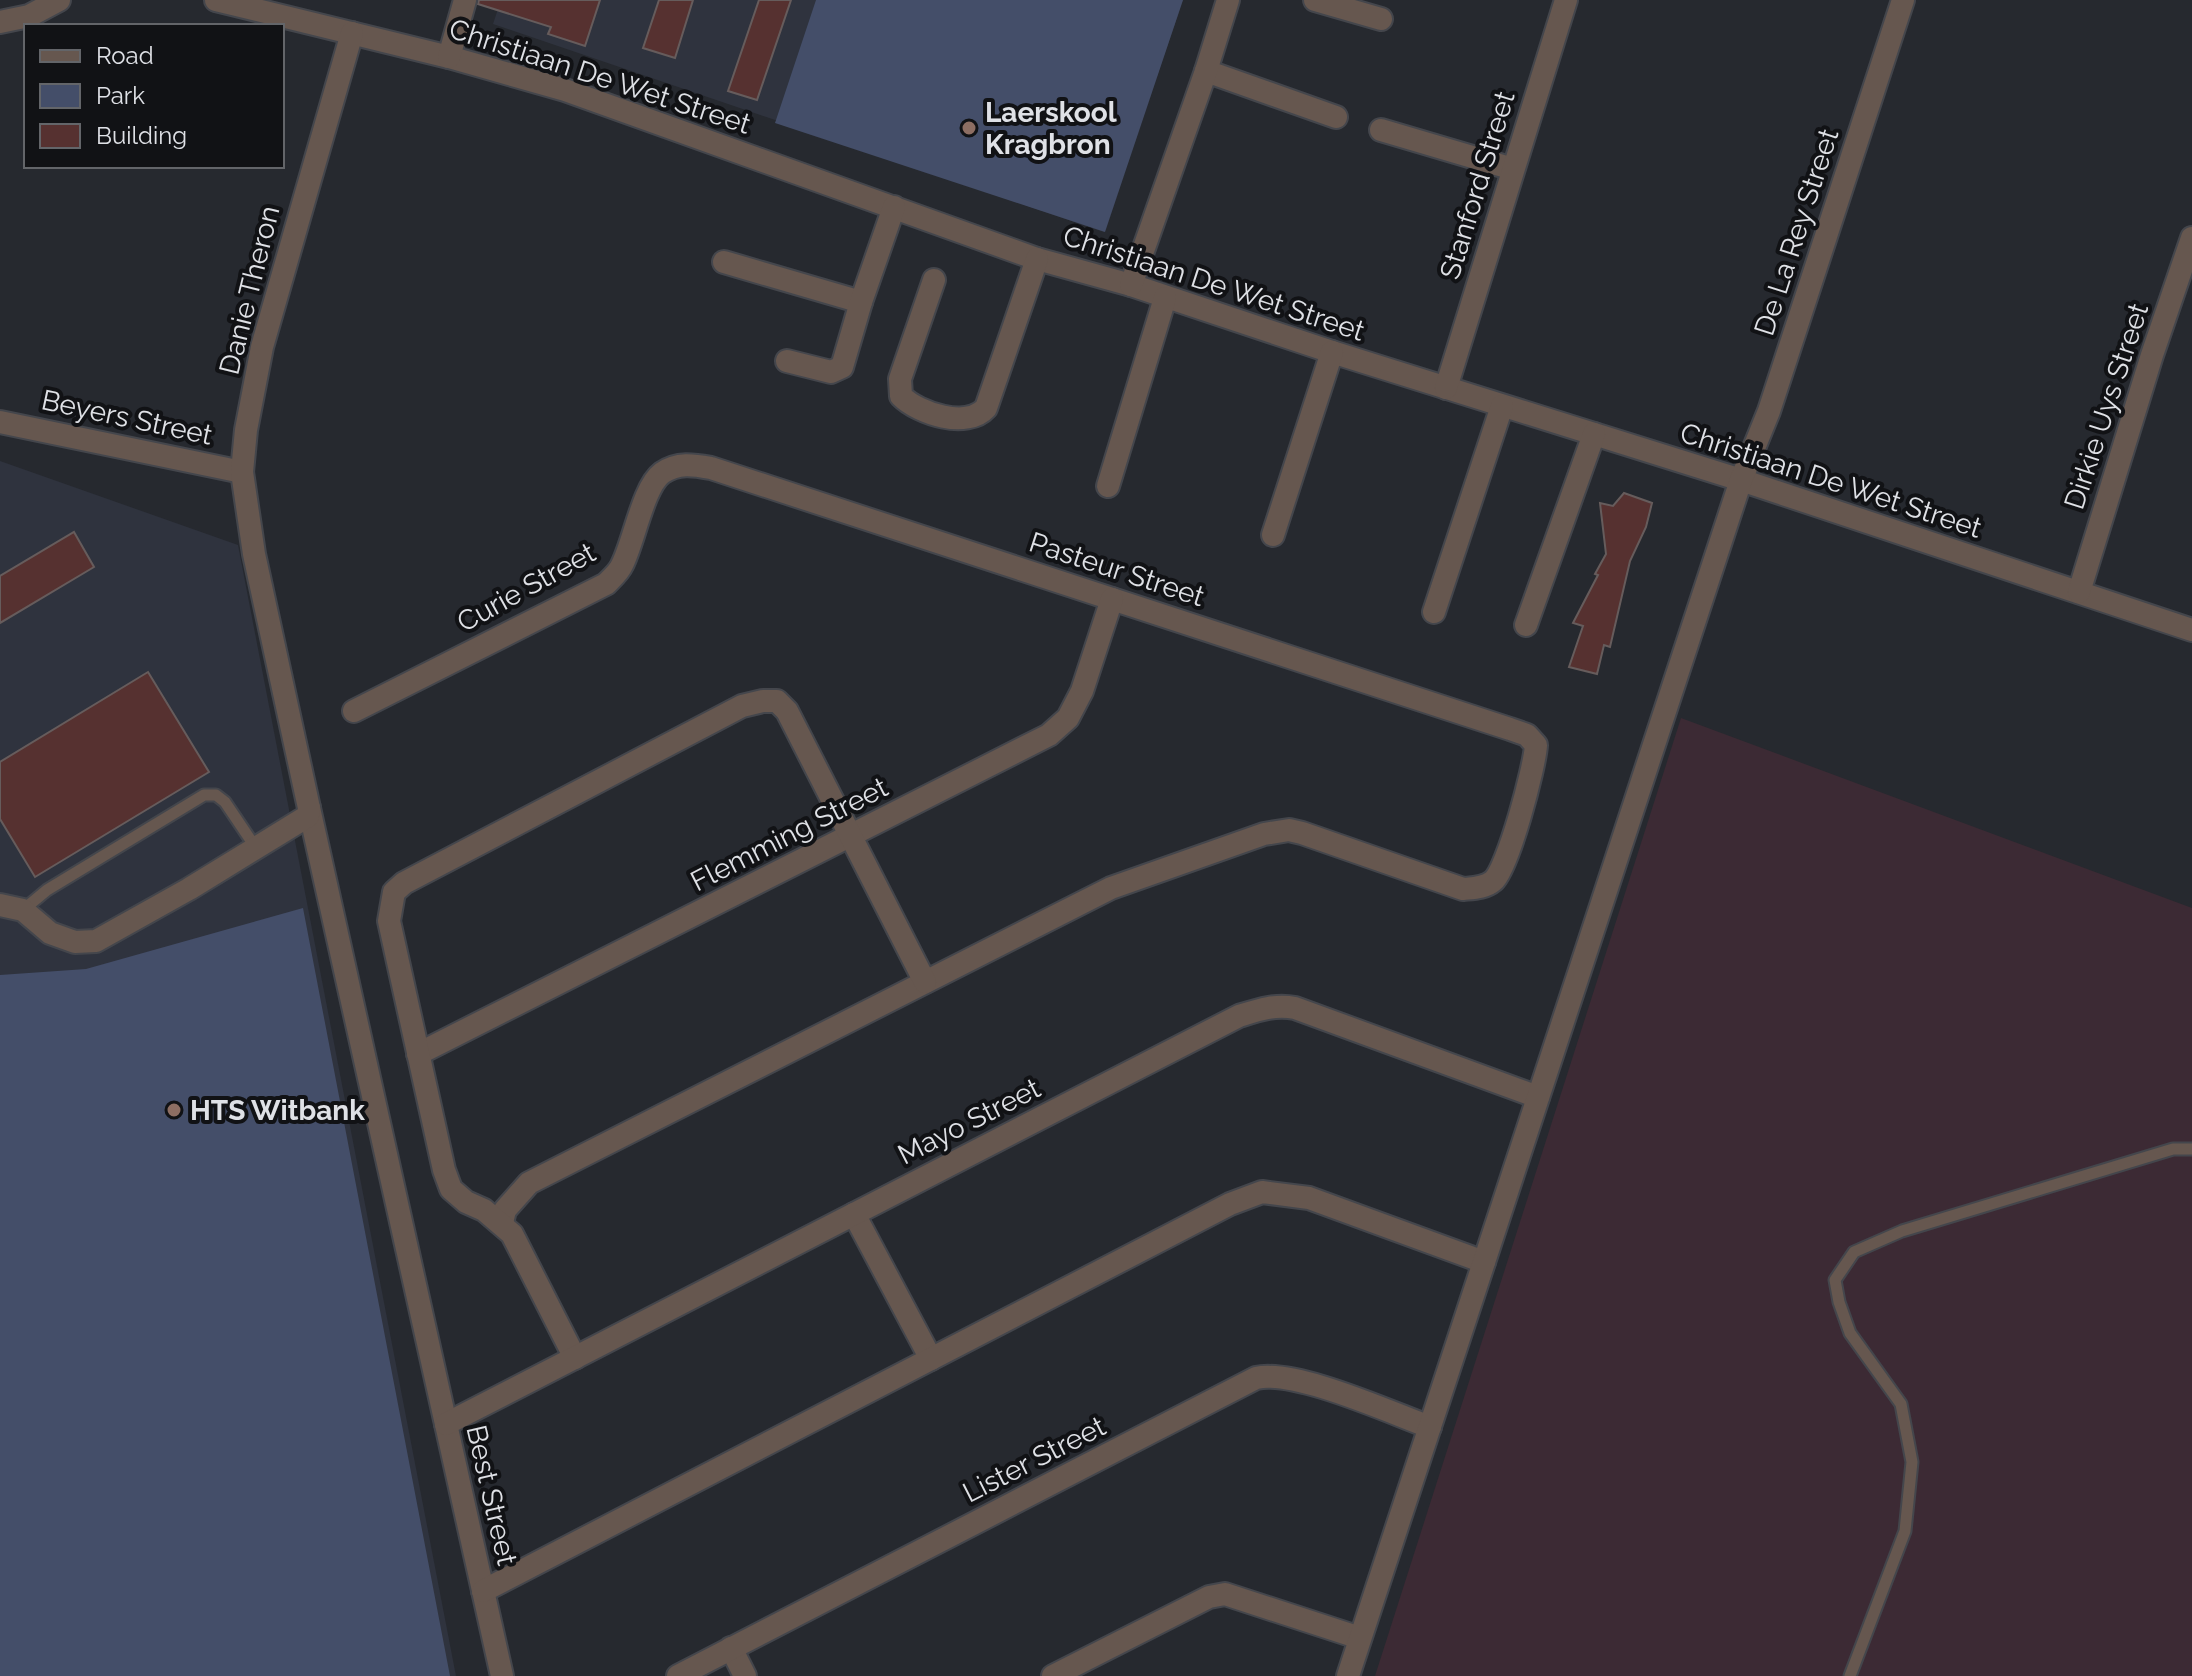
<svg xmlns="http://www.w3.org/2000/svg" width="2192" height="1676" font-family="Raleway,sans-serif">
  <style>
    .industrial { fill: #3c2a34 }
    .built { fill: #2f333e }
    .green { fill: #444e69 }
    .building { fill: #563130; stroke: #665c5c; stroke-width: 2 }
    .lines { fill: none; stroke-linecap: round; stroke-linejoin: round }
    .service-casing { stroke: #44464c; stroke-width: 15 }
    .minor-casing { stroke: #44464c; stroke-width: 26 }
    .service { stroke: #66574f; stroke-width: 11 }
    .minor { stroke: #66574f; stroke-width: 22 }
    .education-dot { fill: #8d6e63; stroke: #111215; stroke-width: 3 }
    .labels { text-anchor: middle; stroke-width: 8; stroke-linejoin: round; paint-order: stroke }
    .street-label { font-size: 28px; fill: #dfe1e6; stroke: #111215 }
    .poi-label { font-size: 28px; font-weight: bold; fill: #dfe1e6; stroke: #111215; text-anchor: start }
  </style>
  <rect width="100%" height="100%" fill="#26292f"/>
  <path class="industrial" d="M1681,718l511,190v768h-817z"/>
  <g class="built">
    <path d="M501,0h682l-79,232 -611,-208z"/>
    <path d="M0,461l238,84 218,1131h-456z"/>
  </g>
  <g class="green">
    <path d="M816,0h367l-78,232 -330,-109z"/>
    <path d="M303,908l147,768h-450v-701l86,-6z"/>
  </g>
  <g class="building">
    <path d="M479,0h121l-15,46 -37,-12 3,-7 -73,-23z"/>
    <path d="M659,0h34l-18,58 -32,-10z"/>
    <path d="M759,0h32l-34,100 -29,-9z"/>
    <path d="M1624,493l28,10 -6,24 -16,34 -20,86 -6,-2 -7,29 -28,-7 14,-41 -10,-3 25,-48 -3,-1 11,-20 -6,-51 13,3z"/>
    <path d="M74,532l20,35 -94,56v-47z"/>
    <path d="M148,672l61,100 -174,105 -35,-58v-57z"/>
  </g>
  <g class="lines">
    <defs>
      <g id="service">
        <path d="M23,910l24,-20 157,-95h12l9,7 31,46"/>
        <path d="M1850,1676l55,-145 7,-69 -11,-58 -51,-71 -11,-31 -4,-22 19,-28 48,-21 271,-82h19"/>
      </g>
      <g id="minor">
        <path d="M216,0l233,57 116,33 472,169 94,26 201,67 409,128 451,150"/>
        <path d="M1315,0l66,19"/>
        <path d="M0,22l29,-6 30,-16"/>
        <path d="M449,57l16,-57"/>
        <path d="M1206,71l130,46"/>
        <path d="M1381,130l132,39"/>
        <path d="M724,262l137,40"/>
        <path d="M934,280l-34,99 1,17c18,18 66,33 85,12l51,-149"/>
        <path d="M1131,285l75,-214 22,-71"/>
        <path d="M787,361l44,11 11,-5 19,-65 33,-95"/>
        <path d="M1446,388l120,-388"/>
        <path d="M0,422l242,50"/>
        <path d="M1108,486l57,-188"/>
        <path d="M1273,535l59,-183"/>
        <path d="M2079,592l73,-237 40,-117"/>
        <path d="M1434,612l68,-206"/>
        <path d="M1526,625l68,-191"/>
        <path d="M354,711l252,-127c6,-6 13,-12 16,-19 12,-23 21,-78 40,-92 16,-11 32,-8 49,-5l799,261 17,6 9,10c-1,21 -28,124 -43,136 -8,7 -20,7 -30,8l-161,-56 -13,-3 -25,4 -153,54 -582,295 -24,27 -3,13"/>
        <path d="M309,808l193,868"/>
        <path d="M0,905l23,5 27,23 25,9 21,-1 93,-52 119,-73 1,-8 -55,-254 -12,-82 4,-42 16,-83 90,-314"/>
        <path d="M418,1054l631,-319 19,-17 14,-27 30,-92"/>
        <path d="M854,1214l77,145"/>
        <path d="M575,1358l-63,-124 -28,-24 -18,-8 -15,-13 -7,-19 -55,-249 5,-29 10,-9 338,-177 21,-5h14l10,10 138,271"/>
        <path d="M446,1424l793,-408c19,-6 36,-12 56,-8l243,89"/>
        <path d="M483,1591l747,-387 32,-12 47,6 175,64"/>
        <path d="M731,1648l14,28"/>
        <path d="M678,1676l578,-298c39,-9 133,34 174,49"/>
        <path d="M1053,1676l156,-79 16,-3 135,44"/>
        <path d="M1348,1676l393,-1196 28,-69 134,-411"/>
      </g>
    </defs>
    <use href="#service" class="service-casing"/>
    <use href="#minor" class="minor-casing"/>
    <use href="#service" class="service"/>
    <use href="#minor" class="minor"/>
  </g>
  <g class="education-dot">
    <circle cx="969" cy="128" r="8"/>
    <circle cx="174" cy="1110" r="8"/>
  </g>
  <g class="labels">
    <g class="street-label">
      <text transform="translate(600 76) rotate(18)" y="10">Christiaan De Wet Street</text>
      <text transform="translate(1477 185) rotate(-73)" y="10">Stanford Street</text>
      <text transform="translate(1796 232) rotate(-72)" y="10">De La Rey Street</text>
      <text transform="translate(1214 283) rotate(18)" y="10">Christiaan De Wet Street</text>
      <text transform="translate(249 290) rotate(-76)" y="10">Danie Theron</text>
      <text transform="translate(2106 406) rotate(-72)" y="10">Dirkie Uys Street</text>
      <text transform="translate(127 417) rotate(12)" y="10">Beyers Street</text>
      <text transform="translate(1831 480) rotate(18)" y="10">Christiaan De Wet Street</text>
      <text transform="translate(1117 569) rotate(18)" y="10">Pasteur Street</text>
      <text transform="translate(526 587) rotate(-29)" y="10">Curie Street</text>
      <text transform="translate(789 834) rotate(-27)" y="10">Flemming Street</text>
      <text transform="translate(969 1121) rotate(-27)" y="10">Mayo Street</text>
      <text transform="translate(1034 1459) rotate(-27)" y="10">Lister Street</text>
      <text transform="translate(492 1495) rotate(77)" y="10">Best Street</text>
    </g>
    <g class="poi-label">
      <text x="985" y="122">Laerskool<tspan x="985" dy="32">Kragbron</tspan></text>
      <text x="190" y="1120">HTS Witbank</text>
    </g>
  </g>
  <rect x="24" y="24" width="260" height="144" fill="#111215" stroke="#636569" stroke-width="2"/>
  <rect x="40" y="50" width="40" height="12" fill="#66574f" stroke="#636569" stroke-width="2"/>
  <text x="96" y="64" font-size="24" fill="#dfe1e6">Road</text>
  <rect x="40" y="84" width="40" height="24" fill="#444e69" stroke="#636569" stroke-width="2"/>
  <text x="96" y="104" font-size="24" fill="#dfe1e6">Park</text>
  <rect x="40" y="124" width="40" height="24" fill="#563130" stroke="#636569" stroke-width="2"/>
  <text x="96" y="144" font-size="24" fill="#dfe1e6">Building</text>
</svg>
